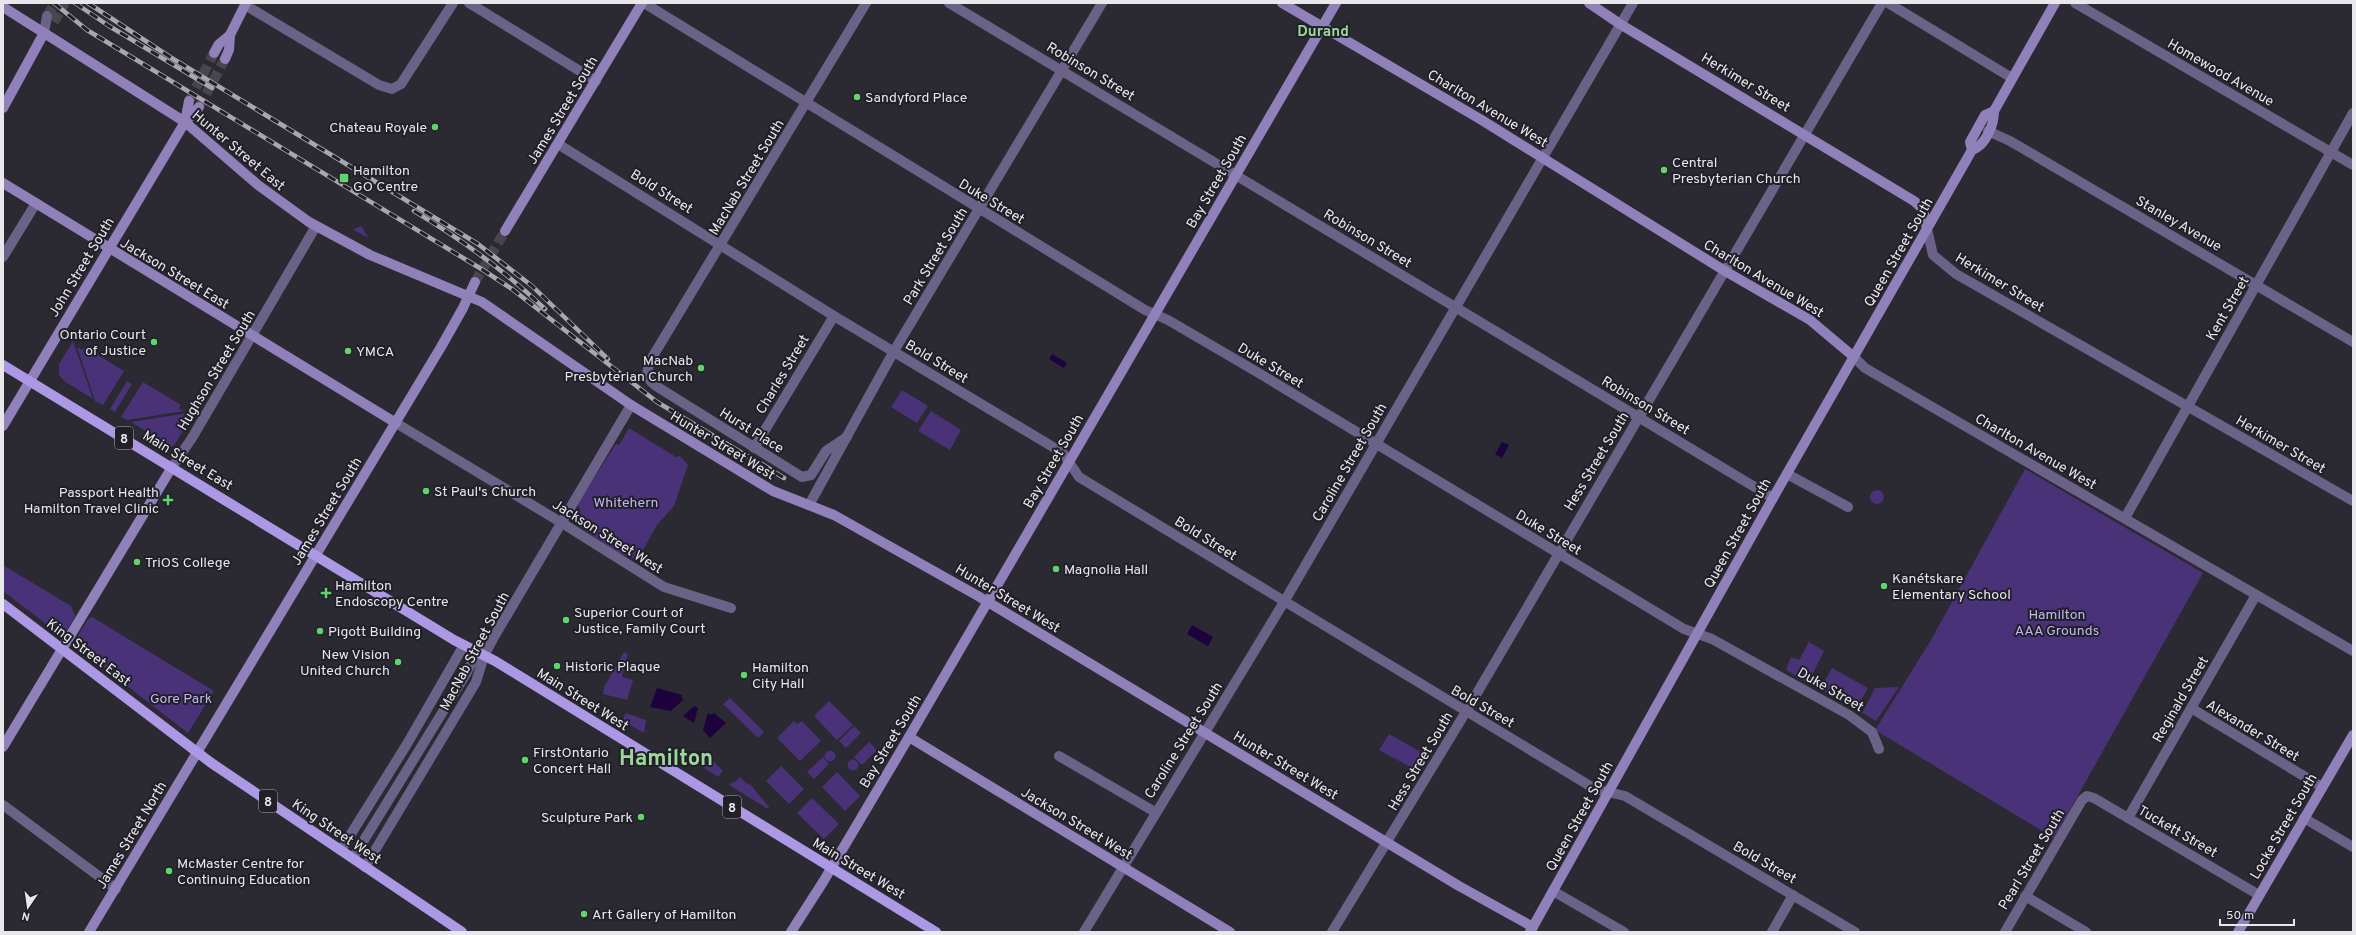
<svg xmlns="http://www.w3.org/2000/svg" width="2356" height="935" font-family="Overpass,sans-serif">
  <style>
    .green { fill: #493277 }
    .water { fill: #1d023e }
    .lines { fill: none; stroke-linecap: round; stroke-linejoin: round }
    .street-tunnel { stroke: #47464d; stroke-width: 10; stroke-dasharray: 10 5; stroke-linecap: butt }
    .secondary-tunnel { stroke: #47464d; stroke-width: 10; stroke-dasharray: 10 5; stroke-linecap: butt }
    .street { stroke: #6b6287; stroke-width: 10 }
    .secondary { stroke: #9081bb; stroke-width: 10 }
    .primary { stroke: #ac98e4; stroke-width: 10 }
    .rail-casing { stroke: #a8a7ad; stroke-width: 4.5 }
    .rail { stroke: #211f27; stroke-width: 3; stroke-dasharray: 9; stroke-linecap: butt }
    .poi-dot { fill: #5fd56b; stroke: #211f27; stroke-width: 1.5 }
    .labels { text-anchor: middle; stroke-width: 4; stroke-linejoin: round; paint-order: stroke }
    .shield { fill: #211f27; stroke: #acabb1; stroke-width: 1 }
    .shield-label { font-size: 13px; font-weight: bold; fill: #e8e7ec }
    .street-label { font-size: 14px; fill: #e8e7ec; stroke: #211f27 }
    .poi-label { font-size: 14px; fill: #e8e7ec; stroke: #211f27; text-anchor: start }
    .park-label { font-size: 14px; fill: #c4b3f7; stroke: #211f27 }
    .neighbourhood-label { font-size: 15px; font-weight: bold; fill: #9cd89e; stroke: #211f27 }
    .town-label { font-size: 22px; font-weight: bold; fill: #9cd89e; stroke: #211f27 }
  </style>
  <rect width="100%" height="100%" fill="#2b2931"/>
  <g class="green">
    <path d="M361,226l8,12 -16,-8z"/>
    <path d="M73,341l20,58 -29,-18 -5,-6v-11z"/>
    <path d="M77,347l6,3 2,-3 39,24 -21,34 -8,-4z"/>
    <path d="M127,381l5,3 -17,28 -5,-3z"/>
    <path d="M143,382l38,23 -2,4 5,2 -57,9 -6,-3z"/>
    <path d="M902,390l26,16 -11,17 -26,-16z"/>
    <path d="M931,411l30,19 -11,20 -32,-19z"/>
    <path d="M188,413l3,4 -16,27 -4,3 -40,-25z"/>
    <path d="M629,428l47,29 4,-1 8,9 -14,41 -17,19 -19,34 -18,-5 -44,-30 2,-4 -3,-2 5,-8 -3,-6 39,-60 3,1z"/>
    <path d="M2025,469l178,104 -149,265 -179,-108 56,-90z"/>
    <circle cx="1877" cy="497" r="7"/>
    <path d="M3,565l68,41 4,10 -12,21 -60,-46z"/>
    <path d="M92,617l122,74 -26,42 -110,-85 -2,-9 12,-20z"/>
    <path d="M1809,642l15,9 -16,32 -22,-13 5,-13 8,3z"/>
    <path d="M624,652l4,2 -6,23 11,3 -6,20 -24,-6 1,-7z"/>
    <path d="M1832,668l36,20 -12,21 -36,-20z"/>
    <path d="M1899,687l-23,34 -14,-8 13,-25z"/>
    <path d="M730,698l34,34 -6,6 -35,-34z"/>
    <path d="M829,701l24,24 -16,15 -23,-24z"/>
    <path d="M625,713l21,7 -2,13 -21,-12z"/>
    <path d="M794,721l3,3 5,-3 19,20 -21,20 -23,-23z"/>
    <path d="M854,726l7,7 -15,15 -7,-7z"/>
    <path d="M1389,734l34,19 -9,16 -35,-19z"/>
    <path d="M869,742l8,8 -15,15 -8,-8z"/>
    <circle cx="830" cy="756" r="5.5"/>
    <path d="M709,757l14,14 -5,6 -19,-12z"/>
    <path d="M823,757l6,7 -15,15 -7,-7z"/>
    <circle cx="853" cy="765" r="5.5"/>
    <path d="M781,766l23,23 -15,15 -23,-23z"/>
    <path d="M837,772l23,24 -15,15 -23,-24z"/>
    <path d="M740,777l8,8 1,-2 20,24 -1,2 -39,-24 3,-3 2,1z"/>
    <path d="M812,798l27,26 -15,15 -27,-26z"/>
  </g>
  <g class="water">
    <path d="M1052,354l15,9 -3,5 -15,-9z"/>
    <path d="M1502,442l7,3 -7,13 -7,-4z"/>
    <path d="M1192,625l21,12 -5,9 -21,-12z"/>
    <path d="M657,688l25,7 -1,3 3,1 -13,12 -21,-4z"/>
    <path d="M694,706l4,2 -4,15 -11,-7z"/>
    <path d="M708,713l3,2 3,-2 12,10 -16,15 -7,-8z"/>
  </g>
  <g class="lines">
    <g class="street-tunnel">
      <path d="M47,16l8,-13"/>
      <path d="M54,22l11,-19"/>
    </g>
    <g class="secondary-tunnel">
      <path d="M189,101l25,-48"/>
      <path d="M199,107l26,-48"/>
      <path d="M475,282l30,-51"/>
    </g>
    <g class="street">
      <path d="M469,3l127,78"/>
      <path d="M644,3l501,307 23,10 89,52 427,257 28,10 137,76 23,17 7,17"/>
      <path d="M949,3l824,495"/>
      <path d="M1888,3l124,75"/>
      <path d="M2075,3l278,162"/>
      <path d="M245,5l134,80 13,4 9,-5 52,-81"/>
      <path d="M44,33l3,-17"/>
      <path d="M1988,131l22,10 343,201"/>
      <path d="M558,144l276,172 219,131 10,6 16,24 516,312 30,7 230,136"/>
      <path d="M1927,229l6,26 23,19 397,227"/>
      <path d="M3,257l33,-54"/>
      <path d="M1854,357l11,11 488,283"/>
      <path d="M396,423l166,100 102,64 67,21"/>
      <path d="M847,437l-21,14 -15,24 -9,2 -146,-91c-13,-9 -9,-18 -3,-30l213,-353"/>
      <path d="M754,448l80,-132"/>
      <path d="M172,467l20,-29 124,-212"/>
      <path d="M1787,474l61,33"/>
      <path d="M809,505l85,-154 208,-348"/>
      <path d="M2125,518l228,-405"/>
      <path d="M2191,708l131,79"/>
      <path d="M1059,756l96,56"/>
      <path d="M3,805l113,84"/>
      <path d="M2128,818l128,-223"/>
      <path d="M2304,818l49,29"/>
      <path d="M341,850l66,-106 57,-99"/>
      <path d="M353,858l113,-184 11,-22"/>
      <path d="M365,867l111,-185 8,-26 10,-19 137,-232"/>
      <path d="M1553,891l71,41"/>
      <path d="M2025,896l61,36"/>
      <path d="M1084,932l200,-330 349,-599"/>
      <path d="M1332,932l138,-227 412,-702"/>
      <path d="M1772,932l21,-37"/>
      <path d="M2005,932l77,-132 5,-4 7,2 165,97"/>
    </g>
    <g class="secondary">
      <path d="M1282,3l198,116 245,152 85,49 44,37"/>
      <path d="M1589,3l31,21 294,177 9,8 4,20"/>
      <path d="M3,7l182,115 73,63 51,37 61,33 112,47 149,103 142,86 61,24 144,81 481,290 74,41"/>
      <path d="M214,53l5,-9 11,-9 16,-32"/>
      <path d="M225,59l4,-9 1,-15"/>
      <path d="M3,108l41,-75"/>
      <path d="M185,122l4,-21"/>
      <path d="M1972,150l-2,-8 15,-27 9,-4"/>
      <path d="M3,183l393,240"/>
      <path d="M505,231l137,-228"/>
      <path d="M3,426l182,-304 14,-15"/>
      <path d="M909,737l321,195"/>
      <path d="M3,747l169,-280"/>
      <path d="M89,932l352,-585 22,-39 12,-26"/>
      <path d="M791,932l32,-50 86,-145 427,-734"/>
      <path d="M1530,932l243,-434 199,-348c14,-5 22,-25 22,-39l61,-108"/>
      <path d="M2238,932l115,-197"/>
    </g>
    <g class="primary">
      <path d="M3,365l451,275 41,21 441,271"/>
      <path d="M3,604l207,158 252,170"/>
    </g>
    <defs>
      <g id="rail">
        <path d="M54,3l33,27 396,240 29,19 145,113 107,64"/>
        <path d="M75,3l34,23 103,62"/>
        <path d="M88,3l82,54 308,187 54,42 76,73"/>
        <path d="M414,211c47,28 91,60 131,98"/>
        <path d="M760,463l24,15"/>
      </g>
    </defs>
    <use href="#rail" class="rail-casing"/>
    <use href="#rail" class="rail"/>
  </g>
  <g class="poi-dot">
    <circle cx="857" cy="97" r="4"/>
    <circle cx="435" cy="127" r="4"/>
    <circle cx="1664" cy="170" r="4"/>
    <rect x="339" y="173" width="10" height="10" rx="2"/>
    <circle cx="154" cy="342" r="4"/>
    <circle cx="348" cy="351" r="4"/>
    <circle cx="701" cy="368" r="4"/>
    <circle cx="426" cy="491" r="4"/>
    <path d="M166 494h4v4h4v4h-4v4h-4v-4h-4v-4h4z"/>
    <circle cx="137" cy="562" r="4"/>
    <circle cx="1056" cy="569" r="4"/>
    <circle cx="1884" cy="586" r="4"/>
    <path d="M324 587h4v4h4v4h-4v4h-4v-4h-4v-4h4z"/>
    <circle cx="566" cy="620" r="4"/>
    <circle cx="320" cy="631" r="4"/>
    <circle cx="398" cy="662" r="4"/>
    <circle cx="557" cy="666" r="4"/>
    <circle cx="744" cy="675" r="4"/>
    <circle cx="525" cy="760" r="4"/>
    <circle cx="641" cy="817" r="4"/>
    <circle cx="169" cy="871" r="4"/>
    <circle cx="584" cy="914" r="4"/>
  </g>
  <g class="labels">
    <g class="shield">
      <rect x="115" y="427" width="18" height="22" rx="3"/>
      <rect x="259" y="790" width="18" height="22" rx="3"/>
      <rect x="723" y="796" width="18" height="22" rx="3"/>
    </g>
    <g class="shield-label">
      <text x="124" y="443">8</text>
      <text x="268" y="806">8</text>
      <text x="732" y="812">8</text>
    </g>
    <g class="street-label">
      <text transform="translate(1091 71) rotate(31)" y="5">Robinson Street</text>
      <text transform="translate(2221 72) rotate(30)" y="5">Homewood Avenue</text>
      <text transform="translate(1746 82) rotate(31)" y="5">Herkimer Street</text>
      <text transform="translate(1488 108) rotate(31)" y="5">Charlton Avenue West</text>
      <text transform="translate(562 110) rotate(-59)" y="5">James Street South</text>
      <text transform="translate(239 150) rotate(40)" y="5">Hunter Street East</text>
      <text transform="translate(746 177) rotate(-59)" y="5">MacNab Street South</text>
      <text transform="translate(1216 181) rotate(-60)" y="5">Bay Street South</text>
      <text transform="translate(662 191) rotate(32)" y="5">Bold Street</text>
      <text transform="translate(992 201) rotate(31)" y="5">Duke Street</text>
      <text transform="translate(2179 223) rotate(30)" y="5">Stanley Avenue</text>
      <text transform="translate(1368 238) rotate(31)" y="5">Robinson Street</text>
      <text transform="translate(1898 252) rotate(-60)" y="5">Queen Street South</text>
      <text transform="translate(935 256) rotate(-59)" y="5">Park Street South</text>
      <text transform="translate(81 267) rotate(-59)" y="5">John Street South</text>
      <text transform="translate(175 273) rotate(31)" y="5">Jackson Street East</text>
      <text transform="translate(1764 278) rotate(31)" y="5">Charlton Avenue West</text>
      <text transform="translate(2000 282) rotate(31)" y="5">Herkimer Street</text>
      <text transform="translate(2227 308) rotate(-60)" y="5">Kent Street</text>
      <text transform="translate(937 361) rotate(31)" y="5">Bold Street</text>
      <text transform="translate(1271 365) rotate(31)" y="5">Duke Street</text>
      <text transform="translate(216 370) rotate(-59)" y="5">Hughson Street South</text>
      <text transform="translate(782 374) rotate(-59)" y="5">Charles Street</text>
      <text transform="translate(1646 405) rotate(31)" y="5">Robinson Street</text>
      <text transform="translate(752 430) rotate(32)" y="5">Hurst Place</text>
      <text transform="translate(2281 444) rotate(30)" y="5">Herkimer Street</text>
      <text transform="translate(723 445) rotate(31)" y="5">Hunter Street West</text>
      <text transform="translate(2036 451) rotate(30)" y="5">Charlton Avenue West</text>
      <text transform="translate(188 460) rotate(31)" y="5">Main Street East</text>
      <text transform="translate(1053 461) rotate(-60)" y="5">Bay Street South</text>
      <text transform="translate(1596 461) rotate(-59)" y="5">Hess Street South</text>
      <text transform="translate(1349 462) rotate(-60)" y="5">Caroline Street South</text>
      <text transform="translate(326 511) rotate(-59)" y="5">James Street South</text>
      <text transform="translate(1549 532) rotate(31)" y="5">Duke Street</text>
      <text transform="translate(1737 533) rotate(-61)" y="5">Queen Street South</text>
      <text transform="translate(608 536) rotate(32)" y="5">Jackson Street West</text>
      <text transform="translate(1206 538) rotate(32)" y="5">Bold Street</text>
      <text transform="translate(1008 598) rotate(31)" y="5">Hunter Street West</text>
      <text transform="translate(474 651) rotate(-62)" y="5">MacNab Street South</text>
      <text transform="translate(89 652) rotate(37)" y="5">King Street East</text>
      <text transform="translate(1831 689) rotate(30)" y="5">Duke Street</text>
      <text transform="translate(583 699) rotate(32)" y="5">Main Street West</text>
      <text transform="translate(2180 699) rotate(-60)" y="5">Reginald Street</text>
      <text transform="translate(1483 706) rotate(30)" y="5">Bold Street</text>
      <text transform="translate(2253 730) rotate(31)" y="5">Alexander Street</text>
      <text transform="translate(1183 740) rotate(-58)" y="5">Caroline Street South</text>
      <text transform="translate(890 741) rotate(-59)" y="5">Bay Street South</text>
      <text transform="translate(1420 761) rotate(-59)" y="5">Hess Street South</text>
      <text transform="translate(1286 765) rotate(31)" y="5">Hunter Street West</text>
      <text transform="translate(1579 816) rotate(-61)" y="5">Queen Street South</text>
      <text transform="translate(1077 823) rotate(31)" y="5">Jackson Street West</text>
      <text transform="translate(2283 826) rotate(-60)" y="5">Locke Street South</text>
      <text transform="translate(337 831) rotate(34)" y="5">King Street West</text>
      <text transform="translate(2178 831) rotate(30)" y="5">Tuckett Street</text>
      <text transform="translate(131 835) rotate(-59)" y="5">James Street North</text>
      <text transform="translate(2031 859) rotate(-59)" y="5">Pearl Street South</text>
      <text transform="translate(1765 862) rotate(30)" y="5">Bold Street</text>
      <text transform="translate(859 868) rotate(31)" y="5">Main Street West</text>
    </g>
    <g class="poi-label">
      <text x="865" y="102">Sandyford Place</text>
      <text x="427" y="132" text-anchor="end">Chateau Royale</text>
      <text x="1672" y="167">Central<tspan x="1672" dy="16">Presbyterian Church</tspan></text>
      <text x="353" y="175">Hamilton<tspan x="353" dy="16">GO Centre</tspan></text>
      <text x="146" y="339" text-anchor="end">Ontario Court<tspan x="146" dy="16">of Justice</tspan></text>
      <text x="356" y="356">YMCA</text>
      <text x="693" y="365" text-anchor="end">MacNab<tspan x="693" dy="16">Presbyterian Church</tspan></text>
      <text x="434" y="496">St Paul's Church</text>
      <text x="159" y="497" text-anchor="end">Passport Health<tspan x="159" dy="16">Hamilton Travel Clinic</tspan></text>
      <text x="145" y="567">TriOS College</text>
      <text x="1064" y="574">Magnolia Hall</text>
      <text x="1892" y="583">Kanétskare<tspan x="1892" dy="16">Elementary School</tspan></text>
      <text x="335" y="590">Hamilton<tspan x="335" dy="16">Endoscopy Centre</tspan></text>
      <text x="574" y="617">Superior Court of<tspan x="574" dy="16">Justice, Family Court</tspan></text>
      <text x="328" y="636">Pigott Building</text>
      <text x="390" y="659" text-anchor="end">New Vision<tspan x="390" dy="16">United Church</tspan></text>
      <text x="565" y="671">Historic Plaque</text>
      <text x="752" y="672">Hamilton<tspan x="752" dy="16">City Hall</tspan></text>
      <text x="533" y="757">FirstOntario<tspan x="533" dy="16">Concert Hall</tspan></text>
      <text x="633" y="822" text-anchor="end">Sculpture Park</text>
      <text x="177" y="868">McMaster Centre for<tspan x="177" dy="16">Continuing Education</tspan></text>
      <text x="592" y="919">Art Gallery of Hamilton</text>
    </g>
    <g class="park-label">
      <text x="626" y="507">Whitehern</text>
      <text x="2057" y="619">Hamilton<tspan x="2057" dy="16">AAA Grounds</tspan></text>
      <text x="181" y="703">Gore Park</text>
    </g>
    <g class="neighbourhood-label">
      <text x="1323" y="36">Durand</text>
    </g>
    <g class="town-label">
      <text x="666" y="765">Hamilton</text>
    </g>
  </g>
  <rect width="2356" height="935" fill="none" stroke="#e8e7ec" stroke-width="8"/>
  <g transform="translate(28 907) rotate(193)" stroke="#211f27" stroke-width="3" paint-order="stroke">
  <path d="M0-3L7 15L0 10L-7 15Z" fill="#e8e7ec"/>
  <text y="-6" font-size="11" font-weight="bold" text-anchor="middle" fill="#e8e7ec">N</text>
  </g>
  <path d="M2220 919v6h74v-6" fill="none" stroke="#e8e7ec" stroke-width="2"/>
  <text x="2226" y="919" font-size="12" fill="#e8e7ec" stroke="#211f27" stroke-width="3" paint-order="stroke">50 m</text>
</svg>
